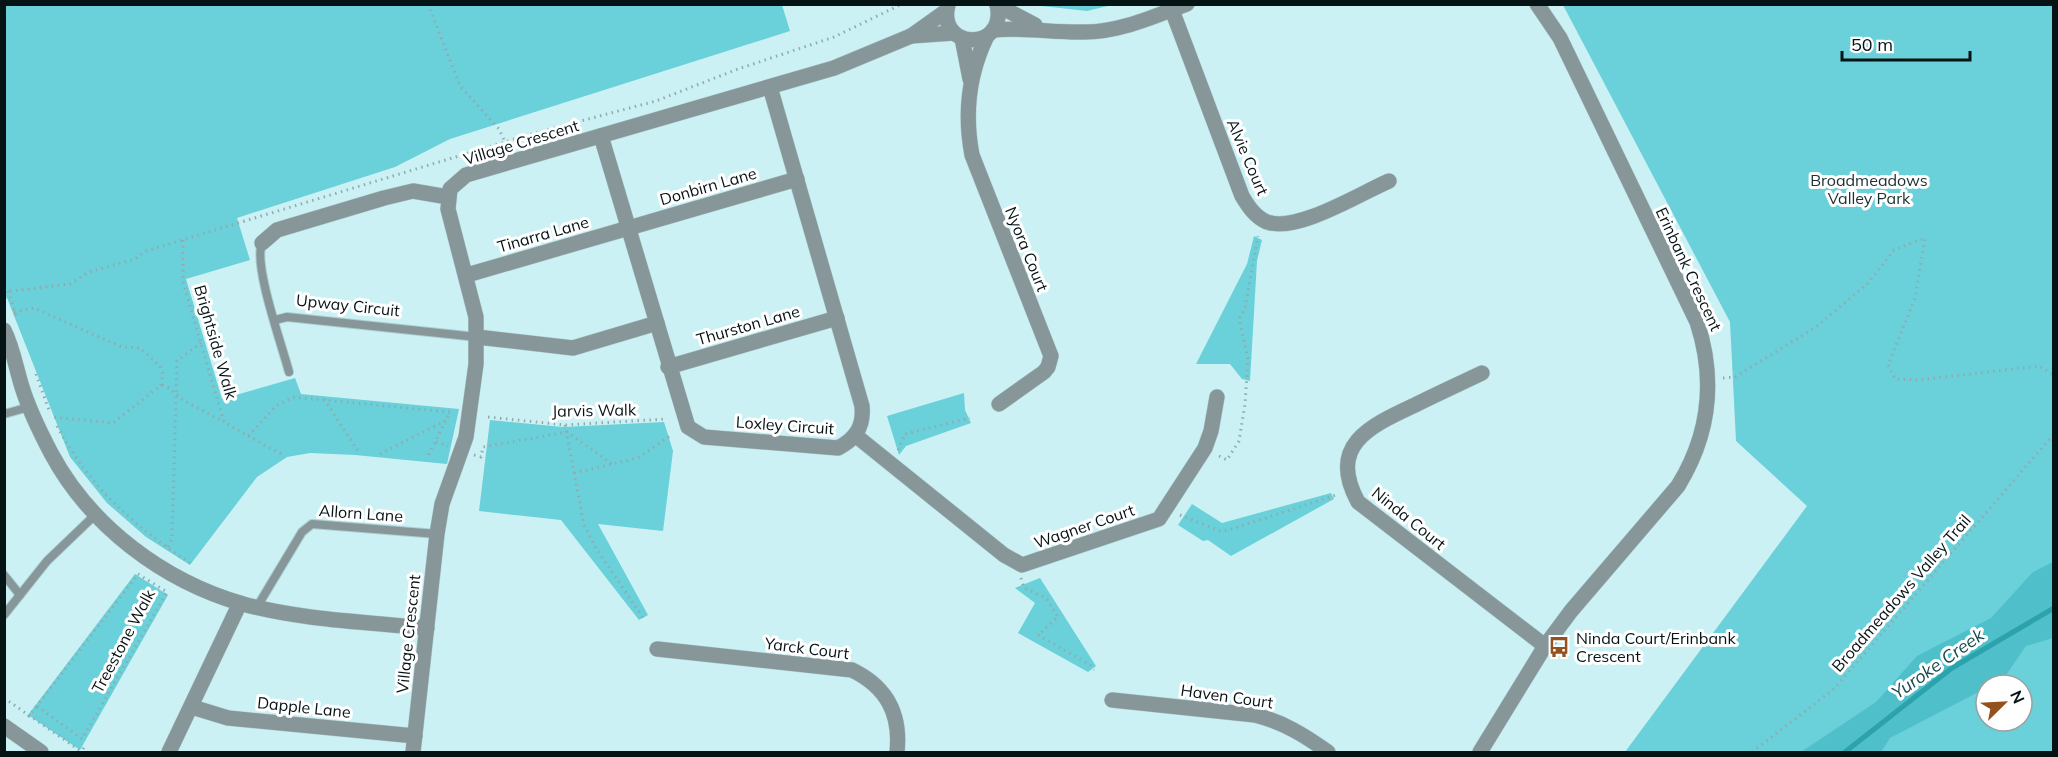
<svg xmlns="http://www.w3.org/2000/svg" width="2058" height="757" font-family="Mulish,sans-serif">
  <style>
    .green { fill: #6ad0d9; fill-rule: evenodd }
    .forest { fill: #4fbfca }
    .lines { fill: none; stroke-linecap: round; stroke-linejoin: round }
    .stream { stroke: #2ba2ac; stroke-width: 5 }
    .service-casing { stroke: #accdd1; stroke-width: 10 }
    .minor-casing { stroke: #accdd1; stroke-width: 16 }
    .tertiary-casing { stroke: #accdd1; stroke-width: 16 }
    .path { stroke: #8eacaf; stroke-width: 3; stroke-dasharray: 1.5 4.5; stroke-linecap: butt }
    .service { stroke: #879698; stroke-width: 8 }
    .minor { stroke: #879698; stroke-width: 15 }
    .tertiary { stroke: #879698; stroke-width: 15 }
    .labels { text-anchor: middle; stroke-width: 6; stroke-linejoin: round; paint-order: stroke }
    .street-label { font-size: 16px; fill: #061315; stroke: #fff }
    .park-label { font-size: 16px; fill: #1b2f31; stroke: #fff }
    .poi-label { font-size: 16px; fill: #061315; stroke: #fff; text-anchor: start }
    .water-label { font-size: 18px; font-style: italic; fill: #17484d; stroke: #fff }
  </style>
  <rect width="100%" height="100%" fill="#ccf1f5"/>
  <g class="green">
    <path d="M782,5l8,26 -340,108 -55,28 -158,51 13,42 -64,19 36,120 73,-21 6,16 158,15 -12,55 -92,-9 -45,-2 -23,4 -30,20 -67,88 -44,-28 -39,-34 -37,-46 -63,-159 -2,1v-294z"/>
    <path d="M1033,5v-1l79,1 -25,6z"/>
    <path d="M1563,5h490v747h-428l182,-246 -71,-65 -6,-119zM1986,685h36v36h-36z"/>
    <path d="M1254,236l8,4 -5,21 -7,120 -8,-2 -12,-15h-34l51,-100z"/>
    <path d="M964,393l1,17 6,13 -65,23 -7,9 -12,-39z"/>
    <path d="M490,420l73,7 101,-5 9,29 -10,80 -65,-7 50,91 -9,5 -78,-100 -82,-9z"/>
    <path d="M1331,493l3,6 -103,57 -23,-16 -5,1 -25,-16 14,-21 30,19z"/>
    <path d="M135,574l33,21 -88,155 -52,-35z"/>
    <path d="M1040,578l56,88 -8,6 -70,-39 17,-30 -20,-15z"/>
  </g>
  <path class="forest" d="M2053,562v76l-27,8 -22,32 -18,7v3l-96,50 -9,14h-80l75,-50 41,-46 74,-38 42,-46z"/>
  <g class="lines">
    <path class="stream" d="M1845,752l107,-84 102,-60"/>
    <defs>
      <g id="service">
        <path d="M262,243c-9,22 20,102 27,129"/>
        <path d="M275,320l12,-3 190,20"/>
        <path d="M4,414l25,-7"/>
        <path d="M4,575l16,20"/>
        <path d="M257,607l45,-75 10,-8 125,10"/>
        <path d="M4,615l43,-54 48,-46"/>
      </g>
      <g id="minor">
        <path d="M948,5c-12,45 60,48 49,-1"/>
        <path d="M997,5l38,20"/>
        <path d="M1172,10l70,186c6,10 13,21 25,26 30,11 94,-29 122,-41"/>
        <path d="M993,30c31,-3 61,3 92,2 35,0 70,-16 102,-28"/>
        <path d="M911,36l43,-3"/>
        <path d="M987,36c-19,39 -23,77 -15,119l79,201 -3,11 -4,5 -45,32"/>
        <path d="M962,38l8,41"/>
        <path d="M601,136l87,291 16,10 134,11c18,-9 26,-22 24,-42l-92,-319"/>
        <path d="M262,243l15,-13 107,-32 29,-7 35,6"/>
        <path d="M467,275l330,-96"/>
        <path d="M4,330c9,18 12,38 18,57 7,23 18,45 29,66 39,73 112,128 192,151 58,16 124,18 184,24"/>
        <path d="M477,337l96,11 84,-25"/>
        <path d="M668,367l169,-49"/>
        <path d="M1482,373c-23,11 -45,21 -67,32 -45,21 -88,40 -57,97l187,144"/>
        <path d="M855,435l149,120 18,10 137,-46 46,-71 6,-17 6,-34"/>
        <path d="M657,649l195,21c35,17 49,44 45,82"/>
        <path d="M1112,700l143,15c28,7 49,20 73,37"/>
        <path d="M192,707l36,11 187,18"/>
        <path d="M169,752l71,-149"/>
        <path d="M413,752l24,-218 5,-30 24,-67 10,-73v-47l-28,-108 2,-20 16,-14 368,-107 77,-32 35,-25"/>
        <path d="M1480,752l65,-106 26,-35 107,-125c32,-52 38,-106 19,-164l-137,-284 -23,-34"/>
      </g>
      <path id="tertiary" d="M4,726l37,26"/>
    </defs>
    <use href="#service" class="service-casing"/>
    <use href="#minor" class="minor-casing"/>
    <use href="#tertiary" class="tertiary-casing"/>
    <g class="path">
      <path d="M428,4l32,82 39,43 6,13"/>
      <path d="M183,240v42l41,140 24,14 28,-30 17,-9 157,15 -23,46"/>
      <path d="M8,291l9,28"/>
      <path d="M4,292l66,-8 19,-12 46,-13 11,-8 382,-116 128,-34 82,-32 96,-32 68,-33"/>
      <path d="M14,312l20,-4 88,39 18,1 20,18 3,8 -2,11 -48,38 -61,-6"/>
      <path d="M36,374l13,36"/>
      <path d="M1723,378l12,-1 81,-50 52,-44 26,-33 31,-12 -10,60 -27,67 7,14 23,1 121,-14 15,9"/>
      <path d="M162,385l7,3 14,12 41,22"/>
      <path d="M324,399l34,52"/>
      <path d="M488,417l77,8 101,-6"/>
      <path d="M565,425l19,100 13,25 47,69"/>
      <path d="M57,426c34,63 75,98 133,137"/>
      <path d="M248,436l35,19"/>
      <path d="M436,442l12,4"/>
      <path d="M898,450l7,-16 65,-16"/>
      <path d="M380,454l65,-33"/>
      <path d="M474,455l7,2 2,-10 84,-15 45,32"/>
      <path d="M1219,456l8,4 12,-19 6,-37 3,-45 -9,-40 6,-11 13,-72"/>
      <path d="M574,473l64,-15 32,-22"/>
      <path d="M1180,515l40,16 9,-1 110,-36"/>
      <path d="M168,547l4,-8 5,-178 24,-18"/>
      <path d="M138,574l29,18 -85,147 -45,-33z"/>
      <path d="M1021,578l3,10 22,10 12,19 -20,18 52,30 4,5"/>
      <path d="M106,662l5,2"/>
      <path d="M4,698l78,54"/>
      <path d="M28,717l9,-11"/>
      <path d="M83,749l3,-5"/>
      <path d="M1752,752l82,-63 220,-255"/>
    </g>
    <use href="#service" class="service"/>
    <use href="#minor" class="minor"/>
    <use href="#tertiary" class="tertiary"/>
  </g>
  <defs>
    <symbol id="bus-bare" viewBox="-9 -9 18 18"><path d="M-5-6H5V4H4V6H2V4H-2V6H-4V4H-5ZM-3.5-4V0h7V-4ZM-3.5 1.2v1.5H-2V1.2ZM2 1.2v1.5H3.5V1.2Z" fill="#93511f" stroke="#fff" stroke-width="2.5" paint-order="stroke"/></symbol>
  </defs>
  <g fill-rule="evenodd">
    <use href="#bus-bare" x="1544" y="632" width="30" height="30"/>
  </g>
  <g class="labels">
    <g class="street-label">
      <text transform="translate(521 142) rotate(-17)" y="6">Village Crescent</text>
      <text transform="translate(1248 157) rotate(67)" y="6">Alvie Court</text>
      <text transform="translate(708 186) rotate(-16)" y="6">Donbirn Lane</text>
      <text transform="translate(543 234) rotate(-16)" y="6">Tinarra Lane</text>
      <text transform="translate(1027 249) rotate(68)" y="6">Nyora Court</text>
      <text transform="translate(1689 269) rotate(65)" y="6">Erinbank Crescent</text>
      <text transform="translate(348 305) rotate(6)" y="6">Upway Circuit</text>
      <text transform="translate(748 325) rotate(-16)" y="6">Thurston Lane</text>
      <text transform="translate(216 342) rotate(74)" y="6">Brightside Walk</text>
      <text transform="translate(594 410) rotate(-1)" y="6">Jarvis Walk</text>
      <text transform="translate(785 425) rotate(4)" y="6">Loxley Circuit</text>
      <text transform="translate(361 513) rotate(4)" y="6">Allorn Lane</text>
      <text transform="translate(1409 518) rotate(39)" y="6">Ninda Court</text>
      <text transform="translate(1084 526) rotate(-19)" y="6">Wagner Court</text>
      <text transform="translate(1901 593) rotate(-49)" y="6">Broadmeadows Valley Trail</text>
      <text transform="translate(408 634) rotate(-84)" y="6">Village Crescent</text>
      <text transform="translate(123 641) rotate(-62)" y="6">Treestone Walk</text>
      <text transform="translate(807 648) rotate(7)" y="6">Yarck Court</text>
      <text transform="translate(1227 696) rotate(8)" y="6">Haven Court</text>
      <text transform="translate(304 707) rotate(6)" y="6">Dapple Lane</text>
    </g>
    <g class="park-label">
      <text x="1869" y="186">Broadmeadows<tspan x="1869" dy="18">Valley Park</tspan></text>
    </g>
    <g class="poi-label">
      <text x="1576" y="644">Ninda Court/Erinbank<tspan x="1576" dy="18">Crescent</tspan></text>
    </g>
    <g class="water-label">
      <text transform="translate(1938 664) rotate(-35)" y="6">Yuroke Creek</text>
    </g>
  </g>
  <rect width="2058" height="757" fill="none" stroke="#061315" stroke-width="12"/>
  <g transform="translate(2004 703) rotate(66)"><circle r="28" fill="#ffffff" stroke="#9ba1a1" stroke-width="1.5"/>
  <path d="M0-4.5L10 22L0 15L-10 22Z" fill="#93511f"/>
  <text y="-9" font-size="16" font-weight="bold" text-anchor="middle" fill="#061315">N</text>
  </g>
  <path d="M1842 51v9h128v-9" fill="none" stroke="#061315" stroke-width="3"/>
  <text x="1851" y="51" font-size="18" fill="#061315" stroke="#ffffff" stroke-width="4.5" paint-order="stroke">50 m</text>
</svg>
